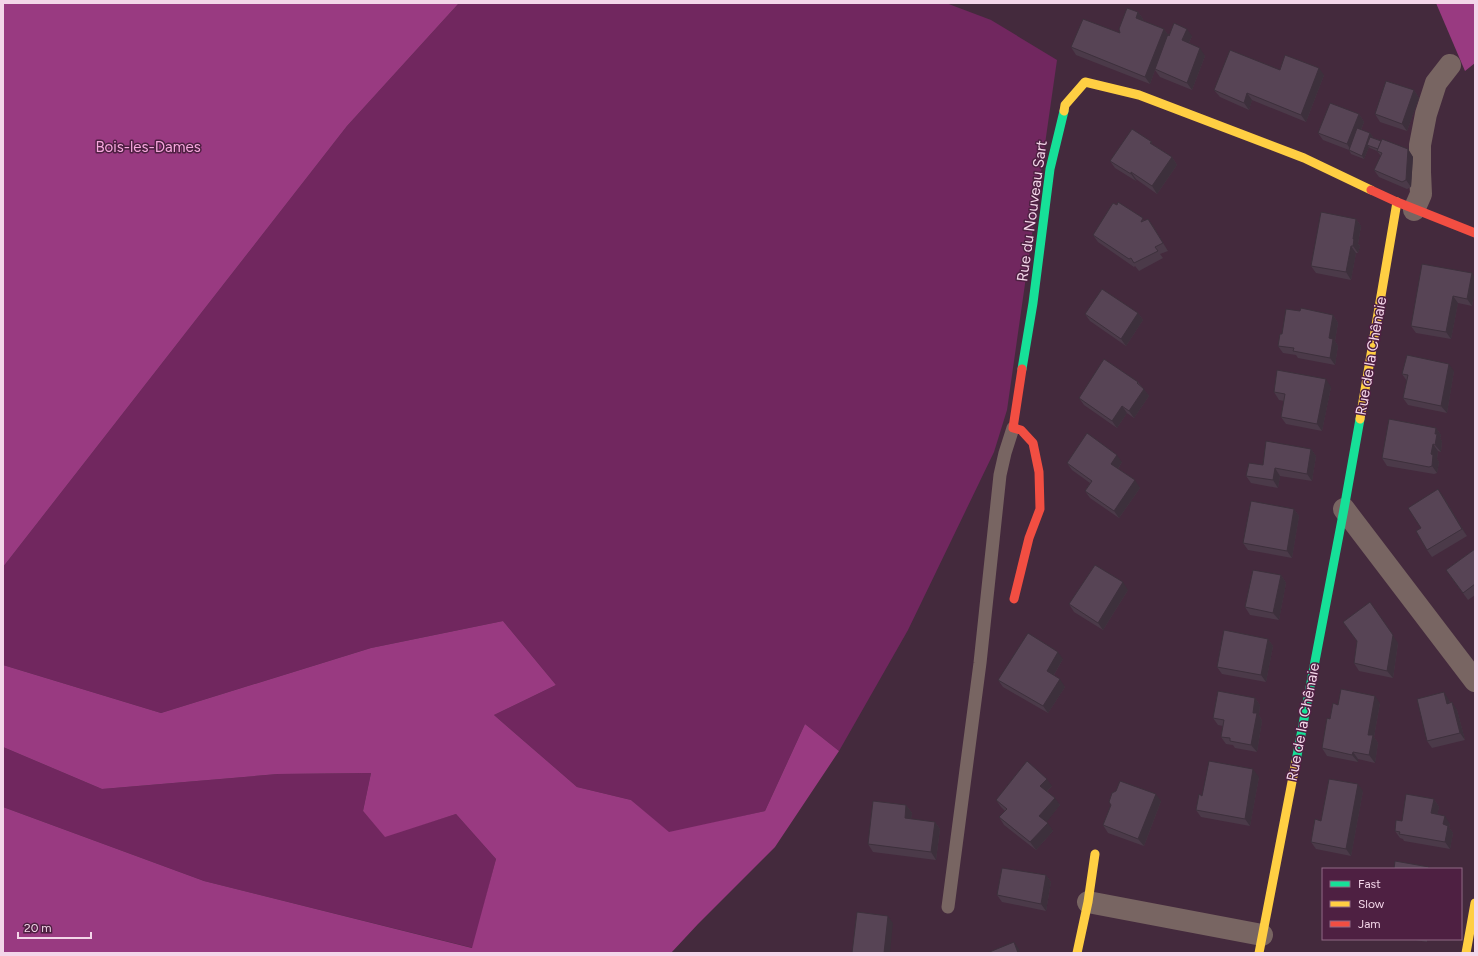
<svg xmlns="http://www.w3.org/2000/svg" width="1478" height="956" font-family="Figtree,sans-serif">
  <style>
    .green { fill: #71275f }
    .forest { fill: #993a81 }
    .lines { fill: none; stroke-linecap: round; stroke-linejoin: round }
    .lane { stroke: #786562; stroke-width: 13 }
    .street { stroke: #786562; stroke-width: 22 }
    .fast { stroke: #16e098; stroke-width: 9 }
    .slow { stroke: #ffcf43; stroke-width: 9 }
    .jam { stroke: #f24e42; stroke-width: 9 }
    .wall { fill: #4b3a49 }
    .shaded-wall { fill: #3d303c }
    .building { fill: #574455; stroke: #3d303c }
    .labels { text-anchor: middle; stroke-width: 3; stroke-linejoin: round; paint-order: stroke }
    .park-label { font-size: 15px; fill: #f8a8df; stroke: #4e2042 }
    .street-label { font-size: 15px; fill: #f3d6e9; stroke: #4e2042 }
  </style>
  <rect width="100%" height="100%" fill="#442a3d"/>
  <g class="green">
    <path d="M459,3h487l45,17 66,40 -50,350 -13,42 -86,178 -69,121 -34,-27 -40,87 -96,22 -38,-33 -54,-13 -83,-72 62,-30 -53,-64 -132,27 -210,65 -158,-48v-98l344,-441z"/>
    <path d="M3,747l99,42 176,-15 93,-1 -8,38 22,25 71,-22 40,45 -23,89 -269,-67 -201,-74z"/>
  </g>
  <g class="forest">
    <path d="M3,3h456l-112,123 -344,441z"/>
    <path d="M1436,3h39v60l-10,8z"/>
    <path d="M503,621l53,64 -62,30 83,72 54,13 38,32 96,-21 40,-87 34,27 -64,96 -77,77 -27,29h-668v-146l201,74 268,67 24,-89 -40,-45 -71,23 -22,-26 8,-38 -93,1 -176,15 -99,-42v-82l158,48 210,-65z"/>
  </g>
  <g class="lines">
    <path class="lane" d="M948,907l32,-244 20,-188 5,-22 8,-25"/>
    <g class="street">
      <path d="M1414,210l7,-16 -1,-22v-27l6,-31 10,-31 14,-18"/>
      <path d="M1344,509l131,172"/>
      <path d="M1088,902l174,33"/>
    </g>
    <g class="fast">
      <path d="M1022,369l11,-66 17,-134 14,-58"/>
      <path d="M1296,761l48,-252 16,-90"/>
    </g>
    <g class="slow">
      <path d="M1064,111l1,-6 20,-23 54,13 165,63 67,32"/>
      <path d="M1360,419l37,-217"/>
      <path d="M1077,953l11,-51 7,-48"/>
      <path d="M1259,953l37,-192"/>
      <path d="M1466,953l9,-50"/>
    </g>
    <g class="jam">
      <path d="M1371,190l26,12 78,31"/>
      <path d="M1014,599l15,-61 11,-29 -1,-37 -6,-29 -12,-13 -8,-2 9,-59"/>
    </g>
  </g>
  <g class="wall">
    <path d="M1138,12l5,7v2l21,8 4,6 24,1 -3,7 16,13 -13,34 -32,-13 -5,-7 -5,14 -74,-29 -5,-8 49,-14z"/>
    <path d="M1280,70l44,5 -18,47 -54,-22 -3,10 -29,-13 -6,-7z"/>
    <path d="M1414,90l5,8 -12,33 -27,-9 -5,-8z"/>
    <path d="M1359,114l5,8 -3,8 9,3 3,4v1l35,11 5,8 -2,30 -4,2 -28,-12 -5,-7 7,-14 -4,-5 -7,-3 -1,-1 -5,12 -13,-5 -2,-4 -26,-10 -5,-7z"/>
    <path d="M1155,146l17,11 5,8 -20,29 -21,-15v2l-21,-13 -5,-7z"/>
    <path d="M1356,219l5,7 -3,18 2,2 -2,7h-2l-5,27 -35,-7 -5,-7z"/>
    <path d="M1144,220l9,6 15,25 -8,3 3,4 -24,13 -4,-5 -1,1 -36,-25 -5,-7z"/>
    <path d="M1475,278v12l-3,16 -14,-3 -7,36 -35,-6 -5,-7z"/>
    <path d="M1138,313l5,7 -17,26 -36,-25 -5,-7z"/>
    <path d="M1333,315l5,8 -3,18 3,5 -3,19 -37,-7 -2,-3 -13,-2 -5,-7 4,-12z"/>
    <path d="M1454,371l-7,42 -39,-8 -5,-7 4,-17 -5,-7z"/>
    <path d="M1138,382l11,14 -15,22 -7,-5 -10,15 -33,-23 -5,-7z"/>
    <path d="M1331,387l-9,44 -36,-7 -5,-7 3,-16 -5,-1 -5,-8z"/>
    <path d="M1436,428l5,7 -1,3 2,3 -1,11 -3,-1 -1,8 2,3 -2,11 -3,1 -47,-8 -5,-8z"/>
    <path d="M1311,449l5,7 -4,25 -32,-5 -2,12 -27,-5 -5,-7 17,-11z"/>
    <path d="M1122,462l-4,7 22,19 -21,30 -29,-20 -5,-7 5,-8 -18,-13 -5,-7z"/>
    <path d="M1443,496l24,40 -35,21 -5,-7 -6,-22z"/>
    <path d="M1294,509l5,7 -7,42 -44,-8 -5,-7z"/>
    <path d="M1475,549v46l-7,5 -22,-30z"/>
    <path d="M1281,575l5,8 -7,37 -29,-5 -5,-8z"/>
    <path d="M1128,590l-25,40 -29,-18 -5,-8z"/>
    <path d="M1343,622l55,21 -5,35 -34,-7 -5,-8 3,-22z"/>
    <path d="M1268,639l5,7 -7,36 -44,-8 -5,-7z"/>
    <path d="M1063,659l-9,16 11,12 -17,26 -45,-26 -5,-7z"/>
    <path d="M1255,698l5,7 -1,10 3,6 -5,31 -22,-4 -2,-3 -7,-1 -5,-7 2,-11 -5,-1 -5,-7z"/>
    <path d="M1449,700l1,3 7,7 8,30 -33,8 -5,-7z"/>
    <path d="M1380,703l-6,34 4,6 -3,20 -17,-4v3l-31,-6 -5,-8 16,-43z"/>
    <path d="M1259,777l-9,49 -49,-9 -5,-7 6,-14z"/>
    <path d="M1052,786l-5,5 13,14 -14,17 7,9 -17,19 -32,-25 -5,-8 6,-6 -4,-4 -5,-7z"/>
    <path d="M1363,791l-12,65 -35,-7 -5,-7 10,-21z"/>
    <path d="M1434,799l5,8 -2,8 13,9 -1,3 4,6 -3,16 -46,-8 -1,-2 -3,-1 -5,-7 7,-10z"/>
    <path d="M1161,801l-17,45 -36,-13 -5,-8 8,-20z"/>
    <path d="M906,805l6,8 -1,6 24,3 5,7 -4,31 -63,-8 -5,-8z"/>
    <path d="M1046,875l5,7 -5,29 -44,-9 -5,-7z"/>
    <path d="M1410,939h17v3z"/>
  </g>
  <g class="shaded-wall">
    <path d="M1138,12l5,7 -2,6 -5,-7z"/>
    <path d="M1164,29l5,7 -14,33v1l-5,14 -5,-7z"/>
    <path d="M1187,29l5,7 -5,11 -5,-7z"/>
    <path d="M1200,48l5,8 -13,34 -5,-7z"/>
    <path d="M1319,68l5,7 -18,47 -5,-7z"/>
    <path d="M1414,90l5,8 -12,33 -5,-7z"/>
    <path d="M1247,93l5,7 -3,10 -5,-7z"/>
    <path d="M1359,114l5,8 -12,30 -5,-8z"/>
    <path d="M1370,133l3,4 -3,9 -3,-1 2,2 -5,12 -2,-3z"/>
    <path d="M1408,149l5,8 -2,30 -5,-7z"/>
    <path d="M1172,157l5,8 -20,29 -5,-8z"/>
    <path d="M1131,172l5,7v2l-5,-7z"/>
    <path d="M1148,219l5,7 15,25z"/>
    <path d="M1356,219l5,7 -3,18 2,2 -2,7 -5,-7v-7z"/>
    <path d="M1351,246l5,7 -5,27 -5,-8z"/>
    <path d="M1472,273l3,5v12l-3,16 -5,-7z"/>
    <path d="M1453,296l5,7 -7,36 -5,-7z"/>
    <path d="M1138,313l5,7 -17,26 -5,-7z"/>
    <path d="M1333,315l5,8 -3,18 3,5 -3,19 -5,-7 -1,-20z"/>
    <path d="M1449,364l5,7 -7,42 -6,-7z"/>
    <path d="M1326,379l5,8 -9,44 -5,-7z"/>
    <path d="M1144,389l5,7 -15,22 -5,-7z"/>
    <path d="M1122,406l5,7 -10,15 -5,-7z"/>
    <path d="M1436,428l5,7 -1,3 2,3 -1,11 -6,-7v-11z"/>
    <path d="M1433,444l5,7 -1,8 2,3 -2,11 -5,-7 -1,-12z"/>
    <path d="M1311,449l5,7 -4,25 -5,-7z"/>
    <path d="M1117,455l5,7 -6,10 -5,-8z"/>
    <path d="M1275,468l5,8 -2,12 -5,-8z"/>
    <path d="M1135,480l5,8 -21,30 -5,-7z"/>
    <path d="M1438,489l5,7 24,40 -5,-7z"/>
    <path d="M1294,509l5,7 -7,42 -5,-7z"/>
    <path d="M1281,575l5,8 -7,37 -6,-7z"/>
    <path d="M1123,582l5,8 -25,40 -5,-7z"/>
    <path d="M1375,609l23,34 -5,35 -6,-7z"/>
    <path d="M1268,639l5,7 -7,36 -5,-7z"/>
    <path d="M1058,652l5,7 -11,19 -5,-7z"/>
    <path d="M1060,679l5,8 -17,26 -5,-7z"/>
    <path d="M1444,692l5,8 3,11 -5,-7z"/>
    <path d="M1375,696l5,7 -6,34 4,6 -3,20 -6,-8 -1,-20z"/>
    <path d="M1255,698l5,7 -1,10 3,6 -5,31 -6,-7 2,-32z"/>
    <path d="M1452,702l5,8 8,30 -5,-7z"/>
    <path d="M1353,752l5,7v3l-6,-7z"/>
    <path d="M1253,769l6,8 -9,49 -5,-7z"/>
    <path d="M1047,779l5,7 -7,7 -5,-7z"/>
    <path d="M1358,784l5,7 -12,65 -5,-7z"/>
    <path d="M1156,794l5,7 -17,45 -6,-7z"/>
    <path d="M1055,798l5,7 -15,19 -6,-8z"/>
    <path d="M1434,799l5,8 -3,13 -5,-7z"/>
    <path d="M906,805l6,8 -2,13 -5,-8z"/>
    <path d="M1445,816l5,8 -1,3 4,6 -3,16 -5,-7 -2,-18z"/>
    <path d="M935,822l5,7 -4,31 -5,-8z"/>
    <path d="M1048,823l5,8 -17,19 -6,-8z"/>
    <path d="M1046,875l5,7 -5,29 -5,-7z"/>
    <path d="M888,916l5,7 -3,30h-6z"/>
    <path d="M1014,942l5,7 1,4h-2z"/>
  </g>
  <g class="building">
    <path d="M1127,8l11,4 -2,6 28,11 -19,48 -74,-30 12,-28 37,14 -1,-4z"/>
    <path d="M1174,23l13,6 -5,11 18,8 -13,35 -32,-14 13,-35 1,2z"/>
    <path d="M1230,50l50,20 5,-15 34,13 -18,47 -54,-22 -3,10 -30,-13z"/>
    <path d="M1386,81l28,9 -12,34 -27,-10z"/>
    <path d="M1330,103l29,11 -12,30 -29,-11z"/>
    <path d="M1357,128l13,5 -8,23 -13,-6z"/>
    <path d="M1132,129l20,13 -2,1 22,14 -20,29 -21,-14v2l-21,-13z"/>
    <path d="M1370,137l11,4 -3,8 -11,-4z"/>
    <path d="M1382,139l26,10 -2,31 -4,2 -28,-12 8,-17 -5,-2z"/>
    <path d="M1118,202l25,16 -2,4 7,-3 15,24 -8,4 3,4 -24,12 -3,-5 -2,1 -36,-24 20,-32 4,2z"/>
    <path d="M1321,212l35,7 -3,20h1l-1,7h-2l-5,26 -35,-6z"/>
    <path d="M1422,264l50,9 -5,26 -14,-3 -7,36 -35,-6z"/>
    <path d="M1102,289l36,24 -17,26 -36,-25z"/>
    <path d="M1301,308l32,7 -4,23 4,1 -3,19 -37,-7 1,-3 -16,-2 2,-12h2l4,-25 14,2z"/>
    <path d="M1407,355l42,9 -8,42 -38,-8 5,-23 -6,-1z"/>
    <path d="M1104,359l34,23 -1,1 7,6 -15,22 -7,-5 -10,15 -33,-23z"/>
    <path d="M1277,370l49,9 -9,45 -36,-7 4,-23 -11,-2z"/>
    <path d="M1389,419l47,9 -1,6h2l-2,11 -2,-1 -2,10 2,1 -1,11 -3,1 -47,-9z"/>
    <path d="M1087,433l30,22 -6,9 24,16 -21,31 -29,-20 7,-10 -25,-18z"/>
    <path d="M1266,441l45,8 -4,25 -32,-6 -2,12 -27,-4 3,-13 14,2z"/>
    <path d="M1438,489l24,40 -35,21 -11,-19 5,-3 -13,-20z"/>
    <path d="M1251,501l43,8 -7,42 -44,-8z"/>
    <path d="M1475,549v35l-12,9 -17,-23z"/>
    <path d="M1095,565l28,17 -25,41 -29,-19z"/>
    <path d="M1253,570l28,5 -8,38 -28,-6z"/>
    <path d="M1370,602l23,33 -6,36 -33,-8 3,-22 -14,-19z"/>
    <path d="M1224,630l44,9 -7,36 -44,-8z"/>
    <path d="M1028,633l30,19 -11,19 13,8 -17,27 -45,-26z"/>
    <path d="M1341,689l34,7 -7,39h5l-4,20 -16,-3 -1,3 -30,-7 5,-30 3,1 3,-16 5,2z"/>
    <path d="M1218,691l37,7 -2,15h4l-6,32 -21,-4v-3l-9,-1 3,-17 -11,-2z"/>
    <path d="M1444,692l3,12 5,-2 8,31 -33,8 -10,-42z"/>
    <path d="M1027,761l20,18 -7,7 15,12 -16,18 9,7 -18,19 -31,-25 8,-8 -11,-9z"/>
    <path d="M1209,761l44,8 -8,50 -49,-9 3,-16 3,2z"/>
    <path d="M1329,779l29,5 -12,65 -35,-7 4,-23 6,2z"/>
    <path d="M1120,781l36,13 -18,45 -35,-14 8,-20 -2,-3 3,-9 4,-2z"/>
    <path d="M1406,794l28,5 -3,14 14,3 -2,8 5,2 -3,16 -46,-8 1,-2 -5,-1 1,-11 6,1z"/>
    <path d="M873,801l33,4 -1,13 30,4 -4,30 -63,-8z"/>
    <path d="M1395,861l34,6 -1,2h-34z"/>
    <path d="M1002,868l44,7 -5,29 -44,-9z"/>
    <path d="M857,912l31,4 -4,37h-32z"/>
    <path d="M1014,942l4,11h-31z"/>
  </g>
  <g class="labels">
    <g class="park-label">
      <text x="148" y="152">Bois-les-Dames</text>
    </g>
    <g class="street-label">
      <text transform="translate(1032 211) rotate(-82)" y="5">Rue du Nouveau Sart</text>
      <text transform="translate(1371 356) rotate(-80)" y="5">Rue de la Chênaie</text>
      <text transform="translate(1303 722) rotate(-79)" y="5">Rue de la Chênaie</text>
    </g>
  </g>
  <rect width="1478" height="956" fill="none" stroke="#f3d6e9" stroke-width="8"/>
  <rect x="1322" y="868" width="140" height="72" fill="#4e2042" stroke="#906985"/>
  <rect x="1330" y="881" width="20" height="6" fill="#16e098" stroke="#906985"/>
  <text x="1358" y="888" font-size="12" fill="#f3d6e9">Fast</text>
  <rect x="1330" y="901" width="20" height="6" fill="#ffcf43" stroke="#906985"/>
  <text x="1358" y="908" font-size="12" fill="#f3d6e9">Slow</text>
  <rect x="1330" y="921" width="20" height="6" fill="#f24e42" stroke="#906985"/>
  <text x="1358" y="928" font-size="12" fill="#f3d6e9">Jam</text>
  <path d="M18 932v6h73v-6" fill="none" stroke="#f3d6e9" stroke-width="2"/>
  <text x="24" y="932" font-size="12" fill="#f3d6e9" stroke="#4e2042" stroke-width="3" paint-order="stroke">20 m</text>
</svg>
